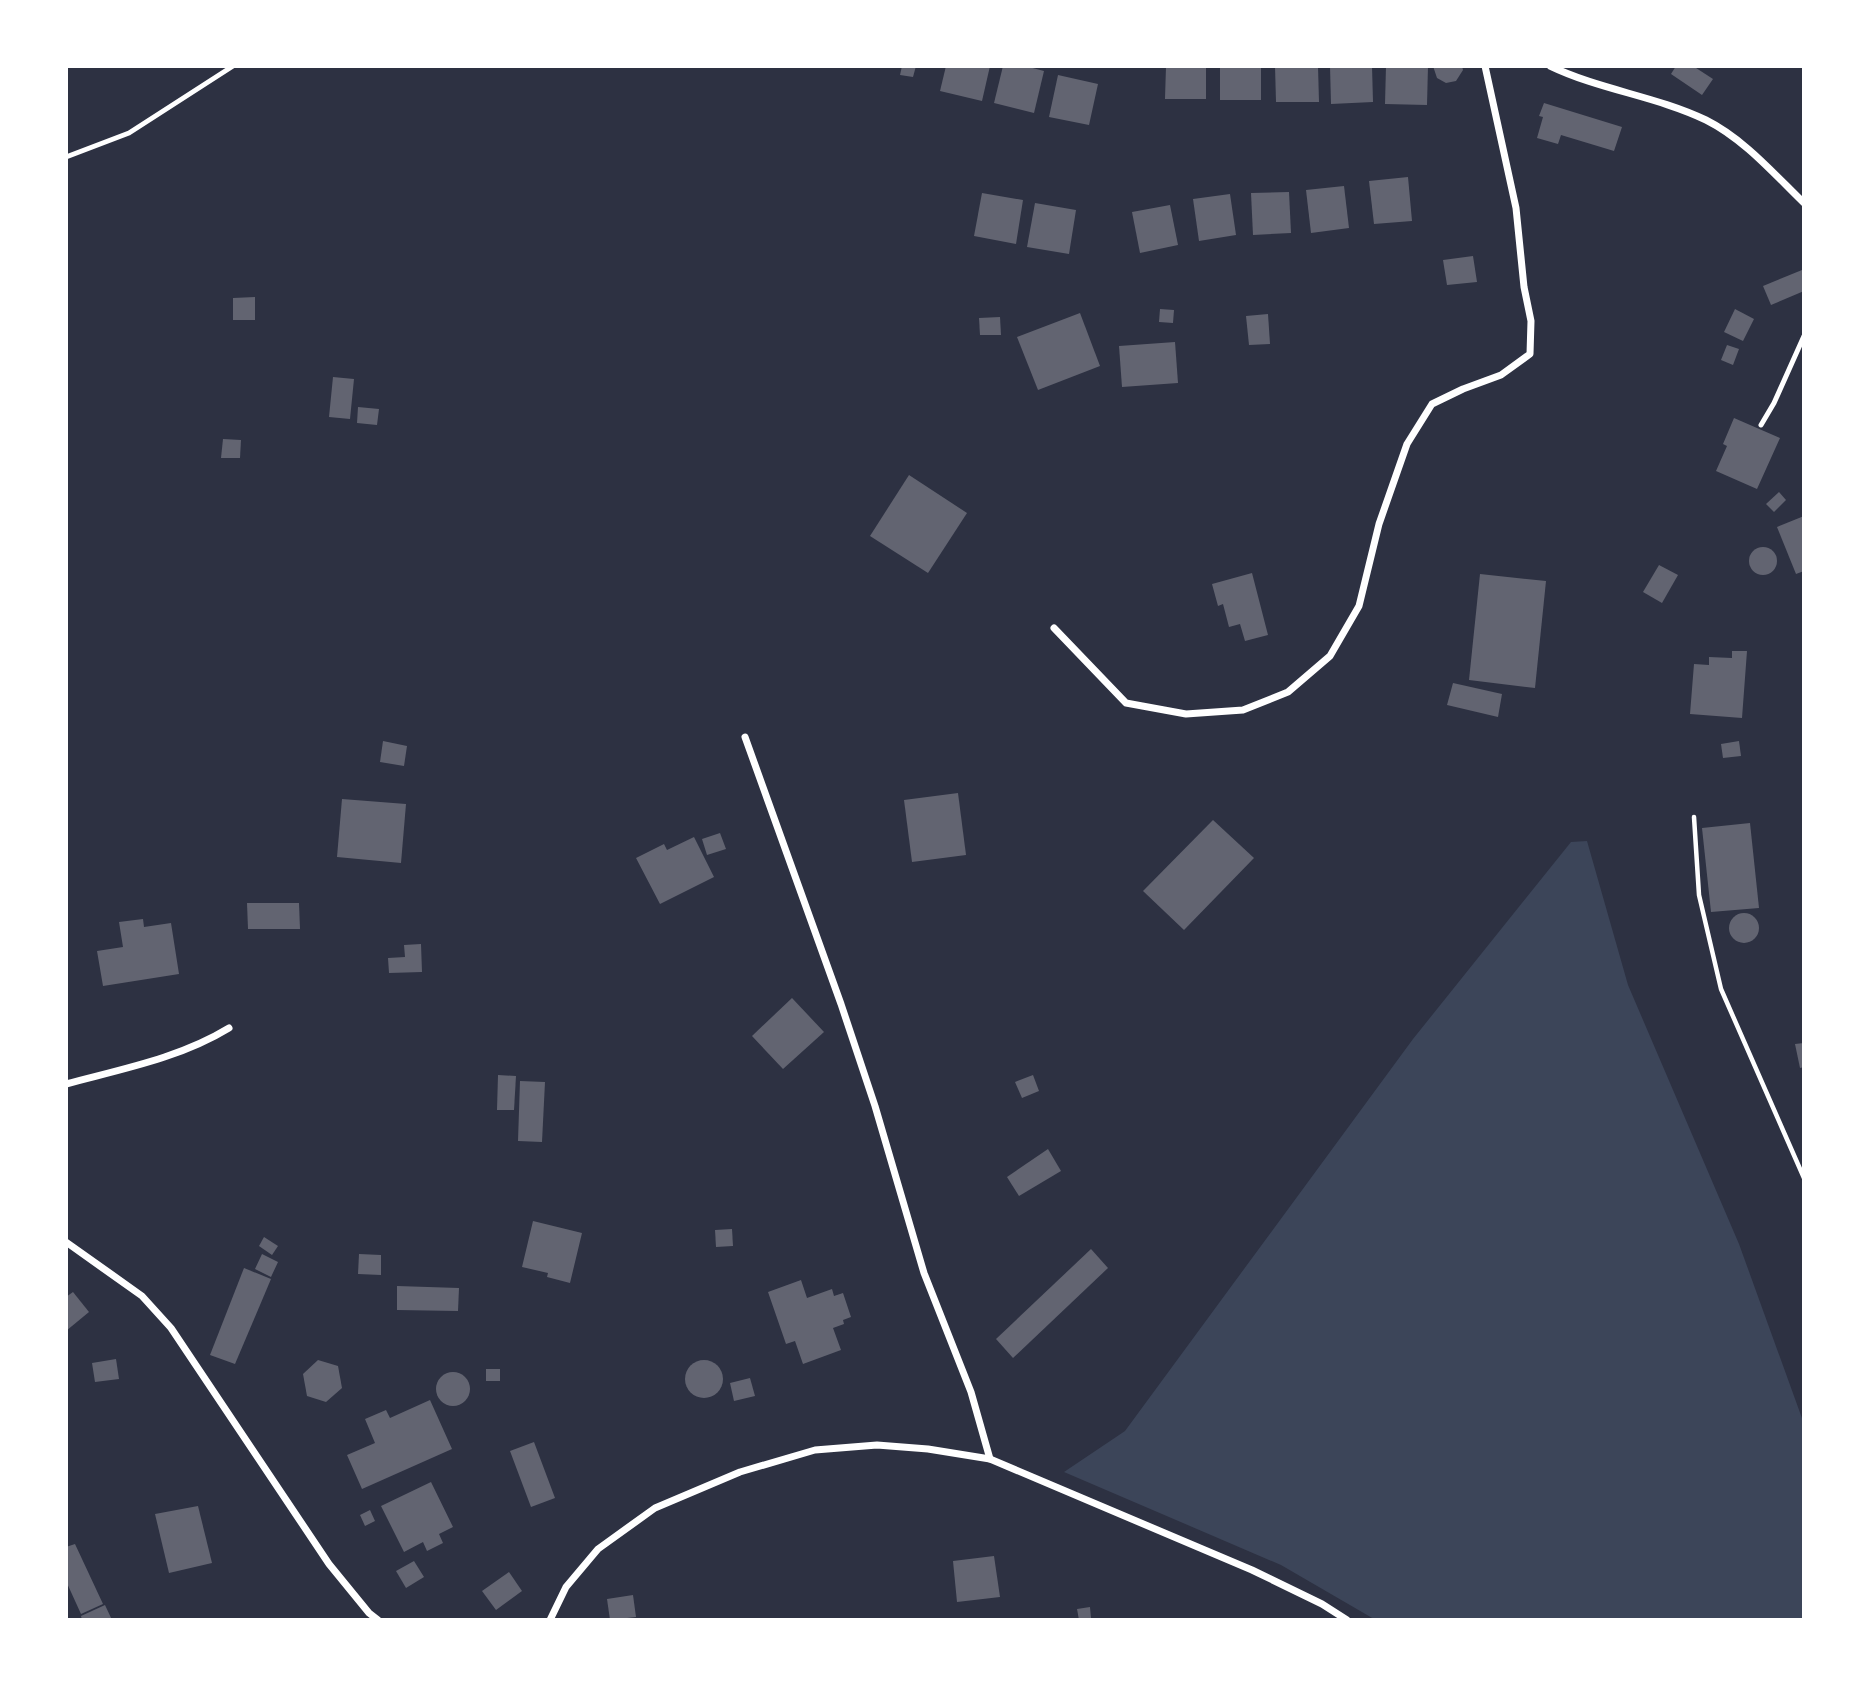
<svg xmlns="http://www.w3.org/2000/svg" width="1870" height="1686" font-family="Figtree,sans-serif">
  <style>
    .green { fill: #3c4559 }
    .building { fill: #626471 }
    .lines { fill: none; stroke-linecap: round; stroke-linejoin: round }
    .path { stroke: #fff; stroke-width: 4.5 }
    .service { stroke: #fff; stroke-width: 5 }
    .minor { stroke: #fff; stroke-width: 7 }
  </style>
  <rect width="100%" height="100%" fill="#2d3142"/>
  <path class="green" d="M1587,841l41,144 111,259 64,177v198h-429l-93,-54 -217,-93 61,-41 288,-392 158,-197z"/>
  <g class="building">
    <path d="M902,66h14l-3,11 -13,-2z"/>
    <path d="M946,66h44l-8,35 -42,-10z"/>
    <path d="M1003,66h22l19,5 -10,42 -40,-10z"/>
    <path d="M1166,66h40v33h-41z"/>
    <rect x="1220" y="66" width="41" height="34"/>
    <path d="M1275,66h43l1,36h-43z"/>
    <path d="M1330,66h42l1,36 -42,2z"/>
    <path d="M1386,66h42l-1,39 -42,-1z"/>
    <path d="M1433,66h29l1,4 -7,11 -10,2 -9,-5z"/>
    <path d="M1676,66h17l20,13 -11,16 -31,-21z"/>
    <path d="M1058,75l40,9 -9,41 -40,-8z"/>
    <path d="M1544,103l78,24 -8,24 -53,-16 -3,9 -21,-6 6,-21 -4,-1z"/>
    <path d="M1408,177l4,44 -38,3 -5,-43z"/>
    <path d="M1344,186l5,42 -38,5 -5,-43z"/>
    <path d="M1289,192l2,41 -38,2 -2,-42z"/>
    <path d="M982,193l41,7 -7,44 -42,-8z"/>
    <path d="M1230,194l6,41 -37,6 -6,-42z"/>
    <path d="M1035,203l41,7 -7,44 -42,-7z"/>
    <path d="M1170,205l8,40 -38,8 -8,-41z"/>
    <path d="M1473,256l4,26 -30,3 -4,-25z"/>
    <path d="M1802,270l2,21 -33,14 -8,-19z"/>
    <path d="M255,297v23h-22v-22z"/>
    <path d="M1160,309l14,1 -1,13 -14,-1z"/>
    <path d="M1735,309l19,10 -11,22 -19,-9z"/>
    <path d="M1080,313l20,53 -62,24 -21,-53z"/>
    <path d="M1268,314l2,30 -21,1 -3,-29z"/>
    <path d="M1000,317l1,18h-21l-1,-17z"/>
    <path d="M1175,342l3,41 -56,4 -3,-41z"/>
    <path d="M1727,345l12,4 -6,16 -12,-5z"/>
    <path d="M333,377l21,2 -4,40 -21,-2z"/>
    <path d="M358,407l21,2 -2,16 -20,-2z"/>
    <path d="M1734,418l46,20 -23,51 -41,-18 11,-25 -4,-2z"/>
    <path d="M223,439l18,1 -1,18h-19z"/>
    <path d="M909,475l58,38 -39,60 -58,-37z"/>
    <path d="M1779,492l7,8 -12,12 -8,-8z"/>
    <path d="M1804,516v55l-8,3 -19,-47z"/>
    <circle cx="1763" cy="561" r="14"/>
    <path d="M1659,565l19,10 -16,28 -19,-11z"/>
    <path d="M1252,573l16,62 -23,6 -5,-17 -11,3 -6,-23 -5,2 -6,-22z"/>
    <path d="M1480,574l66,7 -11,107 -66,-8z"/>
    <path d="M1732,651h15l-5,67 -52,-4 4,-50 15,1v-8l23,1z"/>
    <path d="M1453,683l49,11 -4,23 -51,-12z"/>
    <path d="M383,741l24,5 -3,20 -24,-4z"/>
    <path d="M1739,741l2,15 -18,2 -2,-14z"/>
    <path d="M958,793l8,62 -54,7 -8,-62z"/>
    <path d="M342,799l64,5 -5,59 -64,-6z"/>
    <path d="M1213,820l41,38 -70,72 -41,-39z"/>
    <path d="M1750,823l9,85 -48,4 -9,-84z"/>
    <path d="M720,833l6,16 -19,6 -5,-16z"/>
    <path d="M694,837l20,40 -54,27 -24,-46 28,-14 3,6z"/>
    <path d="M247,903h52l1,26h-52z"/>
    <circle cx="1744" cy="928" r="15"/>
    <path d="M143,919l1,8 27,-4 8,51 -76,12 -6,-35 26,-4 -4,-25z"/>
    <path d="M421,944l1,28 -33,1 -1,-15 17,-1 -1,-12z"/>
    <path d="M792,998l32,34 -41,37 -31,-33z"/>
    <path d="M1804,1043v24l-4,1 -5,-24z"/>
    <path d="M498,1075l18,1 -2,34h-17z"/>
    <path d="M1033,1075l6,16 -17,7 -7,-16z"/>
    <path d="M520,1081l25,1 -3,60 -24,-1z"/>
    <path d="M1048,1149l13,22 -42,25 -12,-19z"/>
    <path d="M533,1221l49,12 -12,50 -23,-6 1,-4 -26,-6z"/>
    <path d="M732,1229l1,17 -17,1 -1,-17z"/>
    <path d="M264,1237l14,9 -6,9 -13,-9z"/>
    <path d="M1091,1249l17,19 -95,90 -17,-19z"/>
    <path d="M262,1254l16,8 -7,15 -16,-8z"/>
    <path d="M359,1254l22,1v20l-23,-1z"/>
    <path d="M244,1268l27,11 -36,85 -25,-9z"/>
    <path d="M801,1280l6,18 25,-9 2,7 9,-3 8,24 -8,3 1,4 -11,4 8,22 -38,14 -8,-23 -9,3 -18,-52z"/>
    <path d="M397,1286l62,2 -1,23 -61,-1z"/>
    <path d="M73,1292l16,20 -23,19v-34z"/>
    <path d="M116,1359l3,20 -24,3 -3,-19z"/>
    <circle cx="704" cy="1379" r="19"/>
    <path d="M318,1360l20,6 4,22 -16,14 -19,-6 -4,-22z"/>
    <rect x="486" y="1369" width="14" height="12"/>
    <circle cx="453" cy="1389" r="17"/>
    <path d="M750,1378l5,18 -21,5 -4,-18z"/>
    <path d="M430,1400l22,49 -90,40 -15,-34 28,-12 -10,-24 21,-9 4,8z"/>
    <path d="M534,1442l21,56 -24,9 -21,-56z"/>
    <path d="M431,1482l22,45 -14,7 4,9 -16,8 -4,-9 -19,10 -23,-46z"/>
    <path d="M198,1506l14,57 -43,10 -14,-59z"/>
    <path d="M370,1510l5,11 -10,5 -5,-11z"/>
    <path d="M75,1544l28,60 -22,10 -15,-33v-34z"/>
    <path d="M994,1556l6,41 -43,5 -4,-41z"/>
    <path d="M414,1561l10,16 -18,11 -10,-17z"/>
    <path d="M509,1572l13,19 -26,19 -14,-19z"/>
    <path d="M633,1595l3,22 -26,3 -3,-21z"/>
    <path d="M105,1605l7,15h-30l-1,-4z"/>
    <path d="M1090,1607l1,11 -12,2 -2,-11z"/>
  </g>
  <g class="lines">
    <path class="path" d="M1694,817l5,78 22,94 83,189"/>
    <g class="service">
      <path d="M66,157l63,-24 104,-67"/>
      <path d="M1761,425l13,-22 30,-67"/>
    </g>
    <g class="minor">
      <path d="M1550,66c50,24 106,30 156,54 38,19 68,54 98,83"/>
      <path d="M1054,628l72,75 60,11 57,-4 45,-18 42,-36 29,-50 20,-82 28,-80 25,-40 31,-15 38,-14 29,-21 1,-33 -7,-34 -8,-79 -31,-142"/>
      <path d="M745,737l96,267 34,102 49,167 47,119 19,67"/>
      <path d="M66,1084c56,-15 114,-26 163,-56"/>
      <path d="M66,1242l76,54 29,32 158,236 40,49 9,7"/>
      <path d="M550,1620l16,-33 32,-38 57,-41 85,-36 75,-22 62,-5 51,4 62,10 262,111 70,34 25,16"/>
    </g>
  </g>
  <rect width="1870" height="1686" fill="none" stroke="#ffffff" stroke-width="136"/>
</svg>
